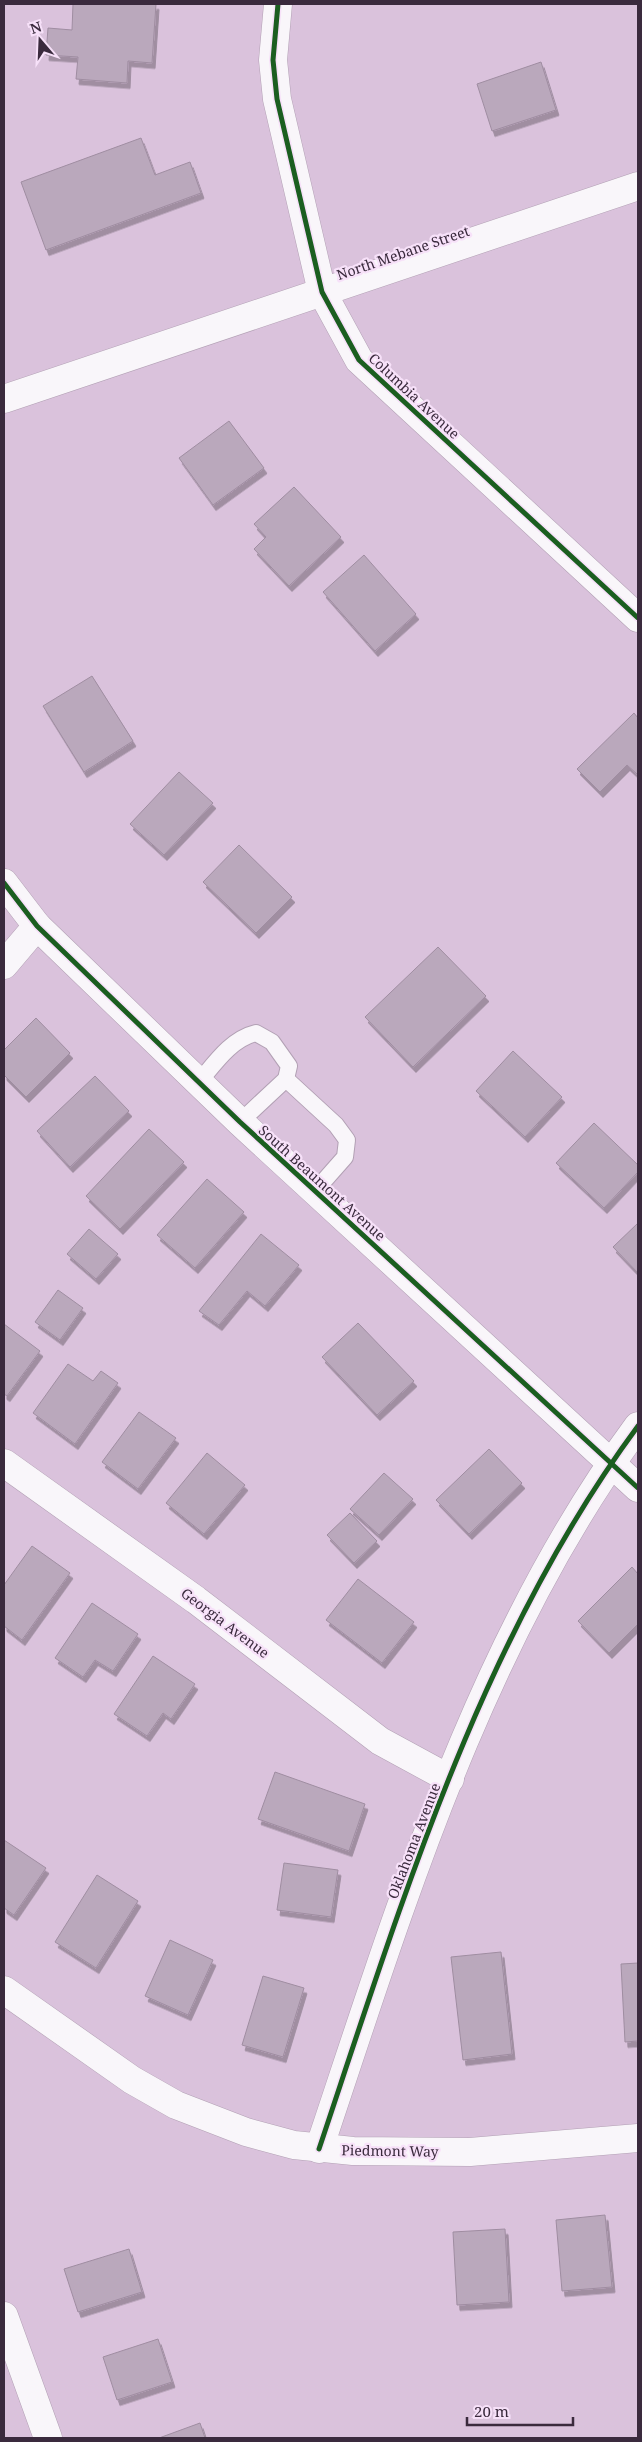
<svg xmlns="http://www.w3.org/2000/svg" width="642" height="2442" font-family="'Noto Serif',serif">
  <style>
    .building { fill: #baa8bc; stroke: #9f8da1; filter: url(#shadow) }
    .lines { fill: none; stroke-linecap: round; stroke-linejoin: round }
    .lane-casing { stroke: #b2a0b4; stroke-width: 18 }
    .street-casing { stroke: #b2a0b4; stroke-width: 29 }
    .secondary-casing { stroke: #b2a0b4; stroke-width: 29 }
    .lane { stroke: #f9f6fa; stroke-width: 16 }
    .street { stroke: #f9f6fa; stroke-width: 28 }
    .secondary { stroke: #f9f6fa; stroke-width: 28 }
    .cycleway-casing { stroke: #f7e1f9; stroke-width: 8 }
    .cycleway { stroke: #1b5e20; stroke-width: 5 }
    .labels { text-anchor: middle; stroke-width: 4.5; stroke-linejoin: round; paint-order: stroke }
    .street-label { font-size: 14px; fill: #3a2a3d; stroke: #f7e1f9 }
  </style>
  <defs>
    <filter id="shadow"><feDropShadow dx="3" dy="5.5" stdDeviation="0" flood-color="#0004"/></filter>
  </defs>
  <rect width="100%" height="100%" fill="#dac2dc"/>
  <g class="building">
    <path d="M73,4h83l-4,59 -24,-2 -1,22 -51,-4 2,-22 -32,-2 2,-27 24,2z"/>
    <path d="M541,62l15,48 -64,21 -15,-47z"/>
    <path d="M141,138l14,37 35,-13 11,31 -155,57 -25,-68z"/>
    <path d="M229,421l35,47 -51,37 -34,-47z"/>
    <path d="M294,487l47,50 -52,49 -35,-37 12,-12 -12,-13z"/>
    <path d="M364,555l52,59 -41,37 -52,-59z"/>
    <path d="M92,676l41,65 -49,31 -41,-66z"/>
    <path d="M634,713l4,5v57l-11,-10 -27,27 -23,-23z"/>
    <path d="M179,772l34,31 -49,52 -34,-31z"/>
    <path d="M239,845l53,52 -36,36 -53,-51z"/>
    <path d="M438,947l48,49 -73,71 -48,-50z"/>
    <path d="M36,1018l34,35 -44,44 -22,-22v-25z"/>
    <path d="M513,1051l49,46 -37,40 -49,-46z"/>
    <path d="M95,1076l34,35 -59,56 -33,-36z"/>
    <path d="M594,1123l44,42v7l-34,36 -48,-45z"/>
    <path d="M149,1129l35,33 -64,67 -34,-33z"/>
    <path d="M207,1179l37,33 -49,56 -38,-33z"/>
    <path d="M638,1223v50l-25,-26z"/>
    <path d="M89,1229l29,25 -22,25 -29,-25z"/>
    <path d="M261,1234l38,31 -34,41 -18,-15 -28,34 -20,-14z"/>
    <path d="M58,1290l25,18 -23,32 -25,-18z"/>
    <path d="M358,1323l56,58 -37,34 -55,-58z"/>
    <path d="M4,1324l36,27 -33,45 -3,-2z"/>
    <path d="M68,1364l25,17 8,-10 17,12 -43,61 -42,-31z"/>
    <path d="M139,1412l37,26 -38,51 -36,-27z"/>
    <path d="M489,1449l33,34 -53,51 -33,-34z"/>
    <path d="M207,1453l38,32 -41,49 -38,-31z"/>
    <path d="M384,1473l29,26 -34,36 -29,-26z"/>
    <path d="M350,1513l27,28 -23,22 -27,-28z"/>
    <path d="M32,1546l38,27 -48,67 -18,-14v-41z"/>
    <path d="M632,1567l6,7v50l-29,29 -31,-32z"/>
    <path d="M358,1579l56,43 -32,41 -56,-43z"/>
    <path d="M92,1603l46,31 -25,37 -18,-11 -12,17 -28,-19z"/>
    <path d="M153,1656l42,28 -24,35 -8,-6 -16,23 -33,-22z"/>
    <path d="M275,1772l90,32 -16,47 -91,-32z"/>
    <path d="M4,1840l42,28 -32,47 -10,-7z"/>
    <path d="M284,1863l54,7 -7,47 -54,-7z"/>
    <path d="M97,1875l41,26 -42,67 -41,-26z"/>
    <path d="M170,1940l43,20 -25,55 -43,-19z"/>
    <path d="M501,1952l11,102 -49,6 -12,-103z"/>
    <path d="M638,1963v78l-13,1 -4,-78z"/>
    <path d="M263,1976l41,12 -21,69 -41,-12z"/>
    <path d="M605,2215l7,72 -50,4 -6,-71z"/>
    <path d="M505,2229l4,73 -52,3 -4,-73z"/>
    <path d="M129,2249l13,43 -64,20 -14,-43z"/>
    <path d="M158,2339l14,43 -55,18 -14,-43z"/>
    <path d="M200,2423l5,15h-46z"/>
  </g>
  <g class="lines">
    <defs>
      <g id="lane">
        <path d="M286,1079l50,46 11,15 -2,17 -30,34"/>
        <path d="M199,1082c16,-19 32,-43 57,-49l16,9 17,24 -3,13 -46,43"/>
      </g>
      <g id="street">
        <path d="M278,4l-5,56 4,39 45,193 37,68 279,258"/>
        <path d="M4,965l33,-39"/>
        <path d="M4,1463l192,137 184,141 70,38"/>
        <path d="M4,1990l128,90 44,25 70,27 48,13 59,6 117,1 168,-14"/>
        <path d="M319,2149c83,-248 162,-511 319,-723"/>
        <path d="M4,2316l44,122"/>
      </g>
      <g id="secondary">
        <path d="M4,399l634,-213"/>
        <path d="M4,883l33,43 203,196 398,366"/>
      </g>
    </defs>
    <use href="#lane" class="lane-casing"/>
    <use href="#street" class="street-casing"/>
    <use href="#secondary" class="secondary-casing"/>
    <use href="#lane" class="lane"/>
    <use href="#street" class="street"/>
    <use href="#secondary" class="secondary"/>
    <defs>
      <g id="cycleway">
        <path d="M278,4l-5,56 4,39 45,193 37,68 279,258"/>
        <path d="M4,883l33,43 203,196 398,366"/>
        <path d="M319,2149c83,-248 162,-511 319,-723"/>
      </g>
    </defs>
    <use href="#cycleway" class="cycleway-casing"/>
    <use href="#cycleway" class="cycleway"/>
  </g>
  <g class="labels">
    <g class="street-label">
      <text transform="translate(403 253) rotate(-19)" y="5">North Mebane Street</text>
      <text transform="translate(414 396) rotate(43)" y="5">Columbia Avenue</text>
      <text transform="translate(322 1183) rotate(42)" y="5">South Beaumont Avenue</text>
      <text transform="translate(225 1623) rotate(37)" y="5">Georgia Avenue</text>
      <text transform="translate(414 1841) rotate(-69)" y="5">Oklahoma Avenue</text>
      <text transform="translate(390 2151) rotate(1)" y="5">Piedmont Way</text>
    </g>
  </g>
  <rect width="642" height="2442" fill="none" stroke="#3a2a3d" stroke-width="10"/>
  <g transform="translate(40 40) rotate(341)" stroke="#f7e1f9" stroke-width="4" paint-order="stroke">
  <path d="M0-4L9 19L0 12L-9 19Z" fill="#3a2a3d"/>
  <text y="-8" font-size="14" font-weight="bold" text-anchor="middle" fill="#3a2a3d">N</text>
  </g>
  <path d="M467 2417v8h106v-8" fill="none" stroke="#3a2a3d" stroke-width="2.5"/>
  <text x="474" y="2417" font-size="15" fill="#3a2a3d" stroke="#f7e1f9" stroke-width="4" paint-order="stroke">20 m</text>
</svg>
